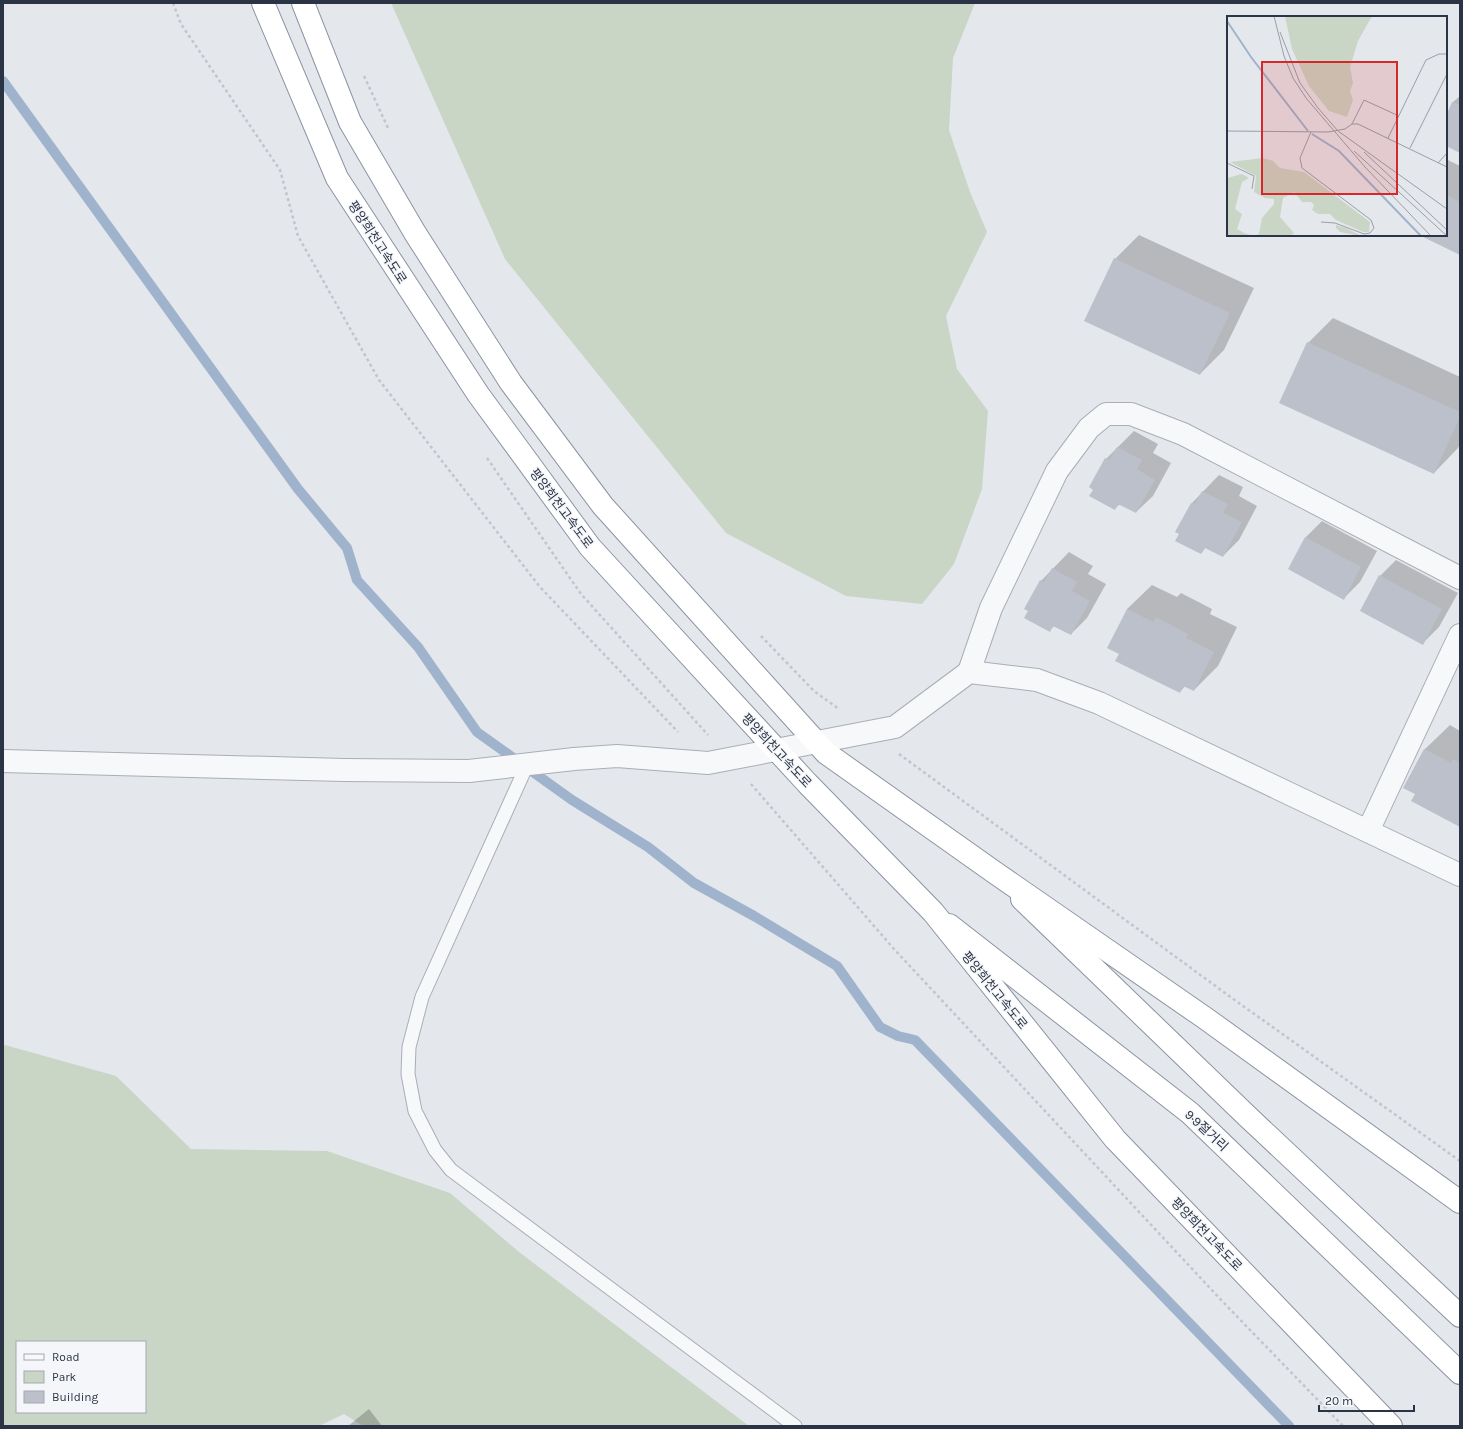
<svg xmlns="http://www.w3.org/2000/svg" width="1463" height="1429" font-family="Karla,'Noto Sans KR',sans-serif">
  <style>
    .green { fill: #c9d6c5; fill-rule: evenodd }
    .shadow { fill: #0003 }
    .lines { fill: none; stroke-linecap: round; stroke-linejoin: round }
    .stream { stroke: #9fb4cc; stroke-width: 10 }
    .building { fill: #bbc0ca }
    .service-casing { stroke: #a9aeb7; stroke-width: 15 }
    .minor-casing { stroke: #a9aeb7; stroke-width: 24 }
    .trunk-casing { stroke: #8b94a3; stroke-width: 24 }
    .motorway-casing { stroke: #8b94a3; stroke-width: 24 }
    .path { stroke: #c2c5cb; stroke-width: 2.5; stroke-dasharray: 3 3; stroke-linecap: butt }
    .service { stroke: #f7f8fa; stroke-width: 13 }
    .minor { stroke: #f7f8fa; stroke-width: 22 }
    .trunk { stroke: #fff; stroke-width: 22 }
    .motorway { stroke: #fff; stroke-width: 22 }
    .labels { text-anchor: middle; stroke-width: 3; stroke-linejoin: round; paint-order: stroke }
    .street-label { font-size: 13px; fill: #2b3445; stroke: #f4f6f9 }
    .inset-river { fill: none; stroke: #9fb4cc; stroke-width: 2 }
    .inset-road { fill: none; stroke: #9a9fa9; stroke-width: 1 }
    .view { fill: #d62828; fill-opacity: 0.15; stroke: #d62828; stroke-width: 2 }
    .inset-edge { fill: none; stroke: #2b3445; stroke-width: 2 }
  </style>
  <rect width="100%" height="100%" fill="#e4e7ec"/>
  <g class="green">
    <path d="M391,3h584l-22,55 -4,72 21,62 17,40 -41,84 11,53 31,42 -6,78 -28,75 -32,40 -76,-8 -120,-63 -221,-274z"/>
    <path d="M5,1045l111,31 75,73 136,2 123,42 69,59 230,174h-386l-19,-12 -25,12h-316v-380zM17,1342h128v70h-128z"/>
  </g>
  <g class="shadow">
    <path d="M1460,96v55l-14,-6v-27l7,-16z"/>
    <path d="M1446,159l14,7v88l-39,-19h25z"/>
    <path d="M1139,235l115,53 -30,62 -24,24 -85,-115z"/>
    <path d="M1333,318l127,59v67l-2,4 -24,25 -153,-71 27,-59z"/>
    <path d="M1134,431l24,13 -5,9 18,10 -18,33 -17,16 -16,-8 -6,5 -20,-20 12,-30z"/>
    <path d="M1219,475l24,12 -4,9 18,10 -18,34 -16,16 -17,-9 -5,6 -9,-50z"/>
    <path d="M1322,521l55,30 -17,31 -16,16 -55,-29 17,-32z"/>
    <path d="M1069,552l24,14 -5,8 18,10 -19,34 -16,16 -16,-9 -6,6 -8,-50z"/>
    <path d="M1396,560l62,33 -19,34 -16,16 -43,-67z"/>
    <path d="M1152,585l25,12 4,-4 31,16 -2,5 27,13 -19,39 -24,24 -9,-4 -5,6 -59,-38 6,-45z"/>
    <path d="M1450,725l10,6v95l-43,-33 -12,-6 20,-38z"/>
    <path d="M369,1409l13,17h-34z"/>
  </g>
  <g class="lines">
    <path class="stream" d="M3,81l295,408 49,59 10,32 61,67 59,85 95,68 76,47 46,36 60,33 83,50 43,61 18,9 17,4 374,386"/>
  </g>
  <g class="building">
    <path d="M1452,102l8,3v48l-14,-7v-30z"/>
    <path d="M1446,195l14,7v53l-41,-20h27z"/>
    <path d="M1114,258l116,55 -30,62 -116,-54z"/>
    <path d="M1307,342l153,70v5l-26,57 -155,-71z"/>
    <path d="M1117,447l25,13 -5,9 18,11 -19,33 -18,-9 -3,6 -26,-14 4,-6 -4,-3 16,-29 4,2z"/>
    <path d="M1202,491l26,13 -5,9 19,9 -19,35 -18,-9 -4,6 -26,-13 4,-7 -4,-2 16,-29 4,1z"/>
    <path d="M1305,537l56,30 -17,33 -56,-31z"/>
    <path d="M1052,568l25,14 -5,9 18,10 -19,34 -18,-9 -3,6 -26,-14 4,-7 -4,-2 16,-29 4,2z"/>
    <path d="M1379,575l63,34 -19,36 -63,-34z"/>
    <path d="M1127,609l26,13 3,-5 32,17 -2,4 28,14 -20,39 -11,-5 -3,7 -65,-32 4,-7 -12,-6z"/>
    <path d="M1424,749l27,14 2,-4 7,4v64l-49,-26 4,-7 -12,-6z"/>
  </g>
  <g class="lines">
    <defs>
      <path id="service" d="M527,765l-105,232 -13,50 -1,27 7,37 20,39 16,20 344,256"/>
      <g id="minor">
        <path d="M969,672l22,-64 66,-137 32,-43 17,-14h25l52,20 277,144"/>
        <path d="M3,761l341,9 125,1 105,-12 43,-3 91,7 187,-36 74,-55 68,8 62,23 361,172"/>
        <path d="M1368,831l92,-196"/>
      </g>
      <g id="trunk">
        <path d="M1022,899l225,217 213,200"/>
        <path d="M949,925l241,188 270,260"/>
      </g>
      <g id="motorway">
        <path d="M263,3l74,175 141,216 112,153 217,236 126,129 182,227 276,287"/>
        <path d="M303,3l47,119 65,111 96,150 92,123 223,247 168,119 211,146 255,184"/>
      </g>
    </defs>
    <use href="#service" class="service-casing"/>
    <use href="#minor" class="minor-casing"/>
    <use href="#trunk" class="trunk-casing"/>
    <use href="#motorway" class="motorway-casing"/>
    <g class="path">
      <path d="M173,3l8,21 99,146 18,66 81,144 161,207 138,145"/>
      <path d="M364,76l24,52"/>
      <path d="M487,458l94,136 127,141"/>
      <path d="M761,636l53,55 25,18"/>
      <path d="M899,754l326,239 235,168"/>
      <path d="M751,784l143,165 329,353 120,124"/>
    </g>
    <use href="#service" class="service"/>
    <use href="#minor" class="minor"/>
    <use href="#trunk" class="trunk"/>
    <use href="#motorway" class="motorway"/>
  </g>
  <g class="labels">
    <g class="street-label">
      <text transform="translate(378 242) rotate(57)" y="5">평양희천고속도로</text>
      <text transform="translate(562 508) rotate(53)" y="5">평양희천고속도로</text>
      <text transform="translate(777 750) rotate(47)" y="5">평양희천고속도로</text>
      <text transform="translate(995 990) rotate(51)" y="5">평양희천고속도로</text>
      <text transform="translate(1207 1130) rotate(43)" y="5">9·9절거리</text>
      <text transform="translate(1207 1234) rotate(46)" y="5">평양희천고속도로</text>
    </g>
  </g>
  <g transform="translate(1227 16)">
    <rect width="220" height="220" fill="#e4e7ec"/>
    <path d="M58,0h87l-14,25 -8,26 3,16 -3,8 3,9 -6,17 -18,-6 -20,-25 -17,-37zM36,142l10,3 7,7 24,4 66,50 -1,10h-6l-27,-12 -6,-6h-12l-6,-4 2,-5 -3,-3h-9l-8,-10 -11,6 -3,19 14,16 -4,3h-63v-58l15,-4 7,4 -7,4 -7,27 7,5 -5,15 7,4 10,3 5,-2 3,-16 12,-14v-5l-9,-1 -11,-6 2,-16 -26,-14zM109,209l10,3 15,8 -21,-4 -4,-4z" fill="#c9d6c5"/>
    <path class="inset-river" d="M0,5l24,36 57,74M85,118l27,17 82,85"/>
    <path class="inset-road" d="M47,0l10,40 9,22 13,20 59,69 66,69M53,16l20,51 18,25 20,23 109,78M125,108l12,-24 35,16M0,115l101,1 17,-3 7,-5h6l89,43M84,116l-11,26 2,10 69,52 3,8 -4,5 -6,1 -29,-11 -14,-1M161,122l38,-78 13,-6h8M183,132l37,-74M127,135l93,85M137,136l83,78M0,147l27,13 -2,13M211,147l9,-10"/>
    <path class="view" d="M35,46h135v132h-135z"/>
    <rect width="220" height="220" class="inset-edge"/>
  </g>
  <rect width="1463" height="1429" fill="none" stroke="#2b3445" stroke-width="8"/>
  <rect x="16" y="1341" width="130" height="72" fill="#f4f6f9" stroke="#a4a8b1"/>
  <rect x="24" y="1354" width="20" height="6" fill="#f7f8fa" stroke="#a4a8b1"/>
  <text x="52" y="1361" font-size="12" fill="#2b3445">Road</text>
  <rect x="24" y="1371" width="20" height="12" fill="#c9d6c5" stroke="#a4a8b1"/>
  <text x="52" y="1381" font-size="12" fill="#2b3445">Park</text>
  <rect x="24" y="1391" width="20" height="12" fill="#bbc0ca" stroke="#a4a8b1"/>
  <text x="52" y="1401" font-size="12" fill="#2b3445">Building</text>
  <path d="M1319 1405v6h95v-6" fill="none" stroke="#2b3445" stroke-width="2"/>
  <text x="1325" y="1405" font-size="12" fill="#2b3445" stroke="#f4f6f9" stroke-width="3" paint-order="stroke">20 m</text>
</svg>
